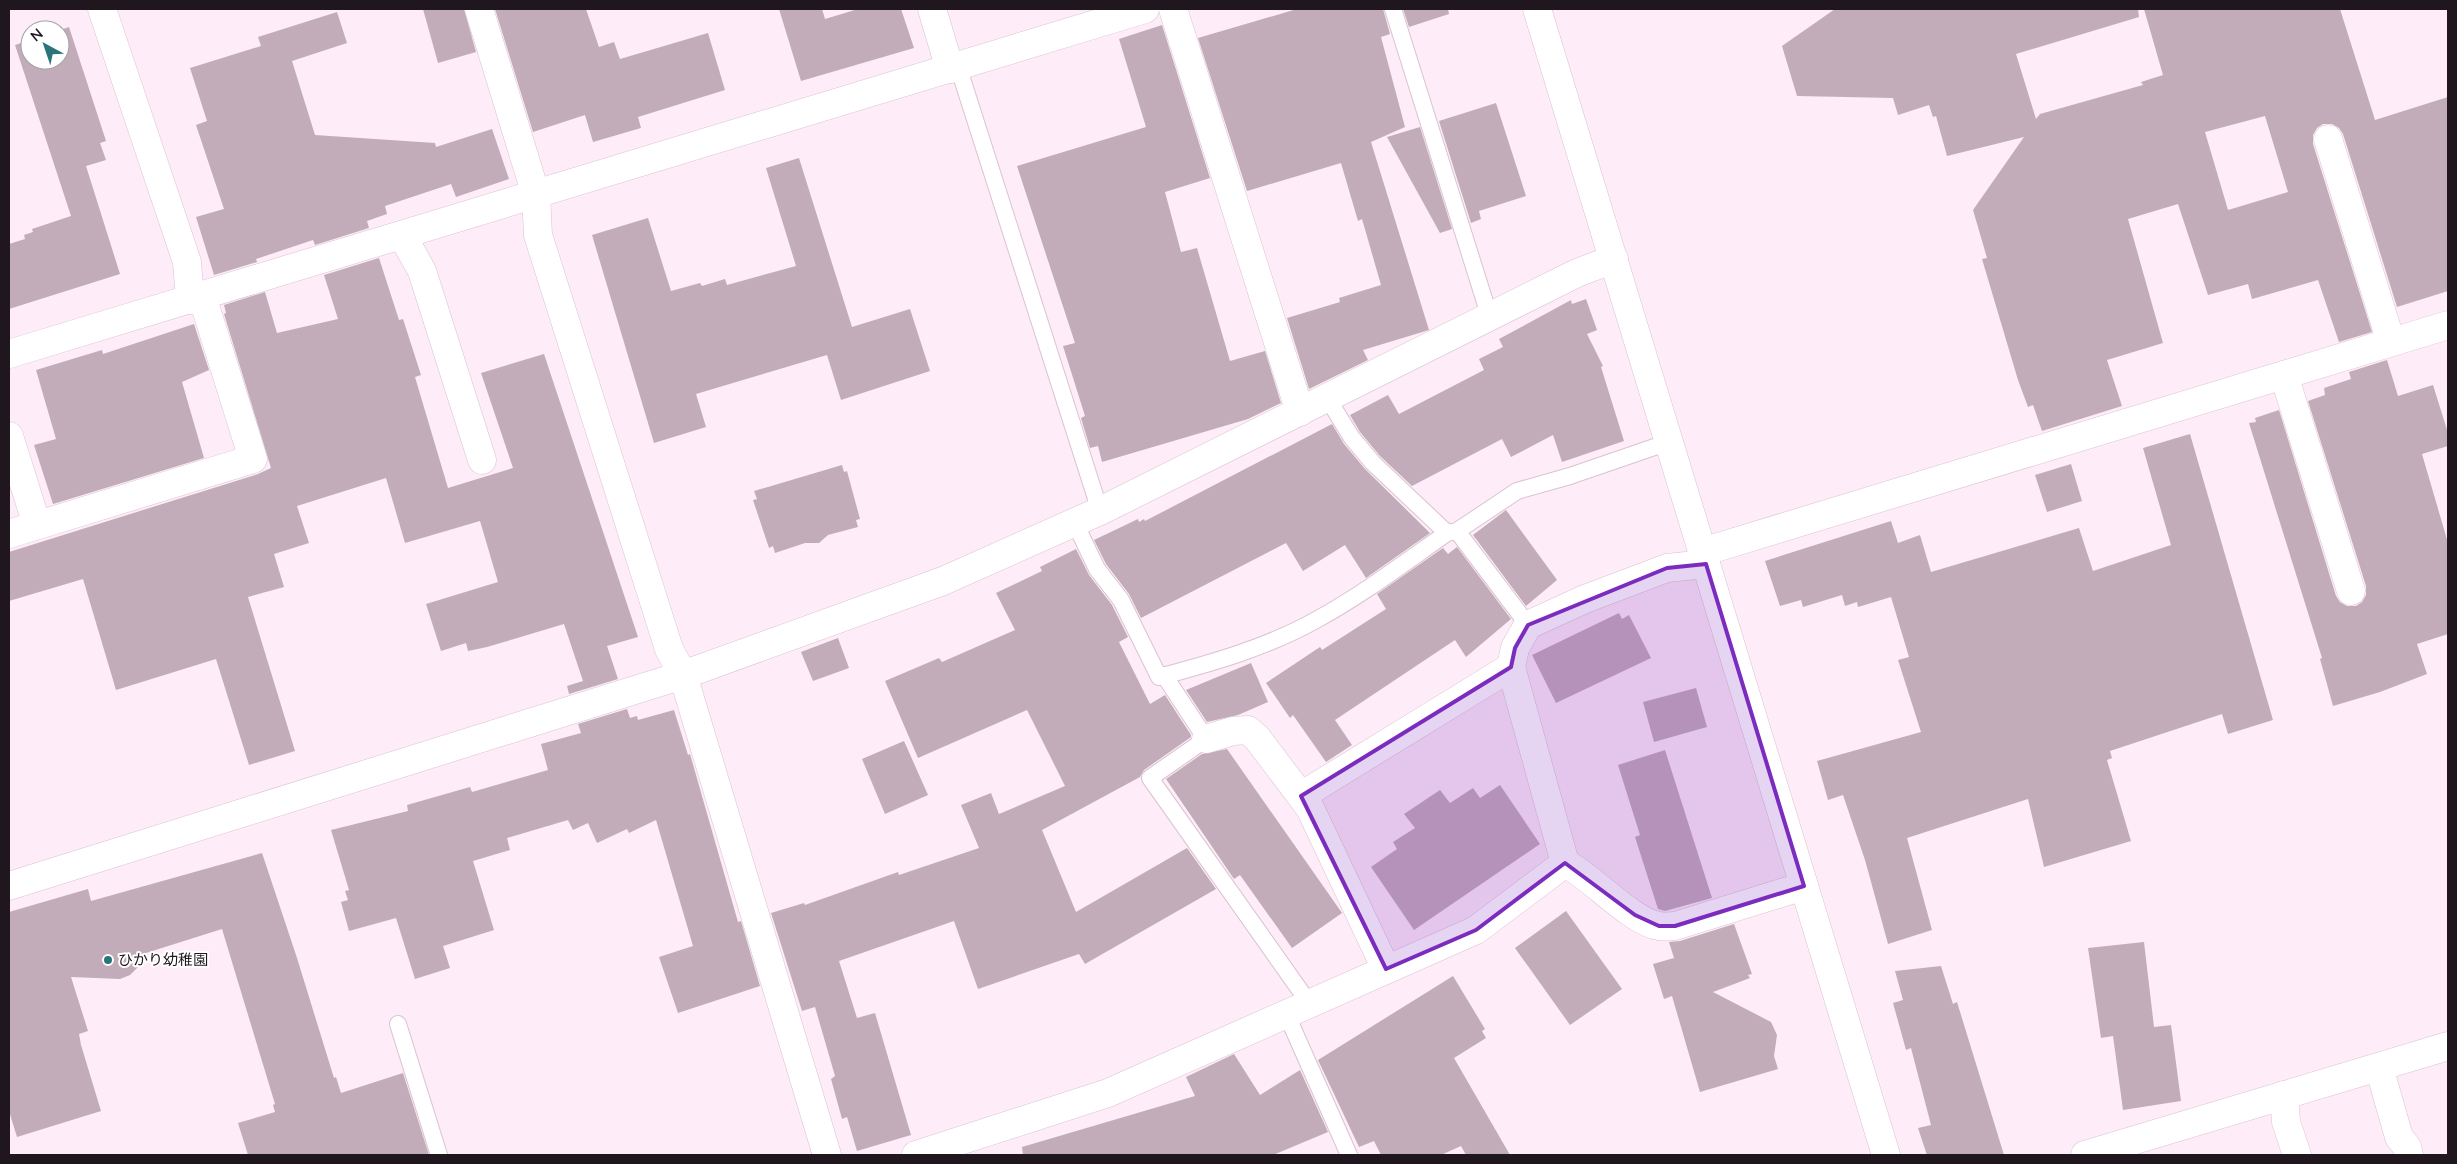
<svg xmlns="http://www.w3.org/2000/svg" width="2457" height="1164" font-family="Lato,'Noto Sans JP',sans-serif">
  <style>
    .building { fill: #c2acba; fill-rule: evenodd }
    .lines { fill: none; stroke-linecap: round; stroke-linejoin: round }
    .lane-casing { stroke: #d9c3d1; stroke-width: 18 }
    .street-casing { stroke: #d9c3d1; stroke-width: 29 }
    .secondary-casing { stroke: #d9c3d1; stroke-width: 29 }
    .lane { stroke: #fff; stroke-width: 16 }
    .street { stroke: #fff; stroke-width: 28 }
    .secondary { stroke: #fff; stroke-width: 28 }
    .marked { fill: #7b2cbf; fill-opacity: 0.2; stroke: #7b2cbf; stroke-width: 4; stroke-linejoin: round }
    .poi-dot { fill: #2b747c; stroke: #fff; stroke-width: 2 }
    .labels { text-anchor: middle; stroke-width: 4; stroke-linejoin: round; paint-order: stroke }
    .poi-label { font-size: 15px; fill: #1f171d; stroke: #fff; text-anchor: start }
  </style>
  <rect width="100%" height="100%" fill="#feecf8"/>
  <g class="building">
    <path d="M423,9h41l12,43 -38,11z"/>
    <path d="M495,9h91l13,38 15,-5 6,17 88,-26 17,57 -87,27 3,11 -48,14 -8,-27 -52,17z"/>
    <path d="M779,9h43l3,10 33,-10h43l13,39 -113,33z"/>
    <path d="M1297,9h86l7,25 -9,3 24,90 -34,15 58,188 -66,20 5,10 -59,29 -22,-71 53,-16 -1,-4 42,-13 -19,-66 -4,2 -17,-58 -94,28 -49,-153z"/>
    <path d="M1403,9h45l1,5 -40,13z"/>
    <path d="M1835,9h303l1,8 -123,37 20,65 4,-5 103,-29 -2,-3 22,-7 -19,-66h196l35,111 73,-23v194l-51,16 -54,-173 -4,-6 -7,-4h-9l-6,4 -4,7v9l59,188 -33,10 -21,-62 -66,19 -4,-15 -40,11 -30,-91 -50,15 35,124 -56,17 15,46 -80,25 -9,-26 -5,2 -10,-27 -36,-121 5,-1 -14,-48 51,-73 -77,19 -11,-40 -3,1 -4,-12 -31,10 -5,-17 -96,-2 -15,-50zM2265,116l23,76 -60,18 -23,-78z"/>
    <path d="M337,12l10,31 -55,18 23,74 120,8 1,4 56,-18 17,50 -53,18 -5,-13 -66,22 2,8 -20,7 2,7 -54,17 -2,-5 -57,19 1,3 -43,13 -18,-58 28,-8 -28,-84 11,-4 -17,-53 71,-22 -3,-9z"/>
    <path d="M1162,25l48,153 -45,14 16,60 16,-4 33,113 35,-10 16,52 -33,16 -146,43 -4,-16 -8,2 -9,-30 4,-2 -22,-70 12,-3 -58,-177 129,-39 -27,-88z"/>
    <path d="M69,27l37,114 -6,2 6,17 -20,6 34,108 -111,35v-65l16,-5 -1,-4 9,-3 -1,-3 39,-13 -56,-171 15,-5v20h30v-30z"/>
    <path d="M1496,103l30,93 -47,15 2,8 -10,4 -32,-102z"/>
    <path d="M1420,127l32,102 -12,4 -53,-96z"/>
    <path d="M799,158l53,169 58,-18 20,62 -89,29 -14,-45 -131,39 10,33 -52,16 -62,-208 56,-17 23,73 29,-8 2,3 23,-7 2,6 69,-19 -30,-98z"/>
    <path d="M379,258l20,62 4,-1 18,56 -6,2 33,111 65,-20 -32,-95 63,-19 94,283 -31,9 11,33 -49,15 -2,-8 16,-5 -19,-57 -77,23 -19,4 -2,-8 -25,8 -15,-47 72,-22 -18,-61 -75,22 -19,-65 -89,28 12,37 -35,11 10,33 -36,10 47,154 -46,14 -33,-106 -100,31 -33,-111 -74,22v-49l249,-78 13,-6 -47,-154 2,-1 -2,-8 41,-13 12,41 61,-14 -14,-44z"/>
    <path d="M1586,299l11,31 -10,4 16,32 -2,1 23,74 -62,21 -9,-27 -42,22 -9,-18 -90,47 -32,-30 -20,-24 -10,-17 38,-20 11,19 85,-44 -5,-11 24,-12 -4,-8 72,-39 1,4z"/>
    <path d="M194,324l15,46 -27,12 22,76 -151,46 -19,-59 22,-6 -20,-69 66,-20 1,4z"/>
    <path d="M2387,360l11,36 35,-11 15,48v13l-26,8 26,89v91l-31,10 10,30 -47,18 -47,14 -13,-47 2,-1 -73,-235 7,-1 -1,-4 24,-8 57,186 4,6 7,4h9l6,-4 4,-7v-9l-58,-185 17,-6 -1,-7 27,-9 -2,-7z"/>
    <path d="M1332,424l12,20 21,25 65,64 -64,45 -21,-33 -42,26 -17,-28 -145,75 -12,-24 -23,-30 -12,-24 44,-21 1,3 5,-3 1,2z"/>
    <path d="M2190,434l83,286 -45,14 -6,-20 -112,37 2,7 -5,2 24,81 -87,26 -16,-68 -121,39 25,92 -44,14 -23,-84 -22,-65 -15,5 -11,-39 104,-29 -23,-72 11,-3 -18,-60 -33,10 -1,-5 -12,4 -3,-11 -39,12 -2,-7 -21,6 -15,-45 126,-40 7,22 22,-8 11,37 148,-44 14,43 78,-26 -28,-97z"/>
    <path d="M2071,464l11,37 -35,11 -12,-37z"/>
    <path d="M842,465l2,7 3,-1 13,48 -4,1 2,7 -30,8 -9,8h-14l-30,10 -2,-7 -4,2 -16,-48 4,-1 -3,-8z"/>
    <path d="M1506,510l51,70 -31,26 -53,-71z"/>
    <path d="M1457,547l54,72 -45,38 -11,-17 -120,80 17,25 -26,17 -33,-47 -3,3 -24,-35 54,-36 2,3 64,-41 -9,-15 66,-46 5,6z"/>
    <path d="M1076,549l13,26 23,30 16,32 -9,5 31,62 15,-9 26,40v2l-47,33 -4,7 -98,53 34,82 111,-64 29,41 -131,75 -6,-10 -101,35 -24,-68 -115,40 18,57 18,-5 36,122 -54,16 -10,-34 -5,2 -11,-40 4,-3 -20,-69 -13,4 -31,-98 33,-10 1,2 93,-33 1,3 80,-27 -18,-43 30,-12 8,21 66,-28 -38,-76 -109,48 -33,-77 54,-23 3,4 73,-32 -19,-37 46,-22 -2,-4z"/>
    <path d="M1619,613l3,6 7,-4 22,43 -95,45 -24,-48z"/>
    <path d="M838,638l11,30 -36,13 -12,-29z"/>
    <path d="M1251,663l17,39 -30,13 -31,7 -21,-32z"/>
    <path d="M1696,688l11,39 -53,15 -11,-40z"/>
    <path d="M627,709l3,9 7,-2 1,4 36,-10 14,45 2,-1 48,168 3,-1 19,65 -82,27 -19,-56 34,-11 -37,-126 -27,13 -2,-4 -30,14 -9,-20 -15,7 -5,-10 -61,18 3,12 -37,11 21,69 -51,16 7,22 -35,11 -19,-61 -47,13 -8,-29 7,-2 -3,-9 4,-1 -18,-60 77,-19 -1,-6 63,-18 2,5 76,-22 -7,-26 40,-11 -3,-9z"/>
    <path d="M904,741l24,54 -43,19 -23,-55z"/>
    <path d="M1227,749l115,164 -50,35 -52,-73 -6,4 -68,-100 36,-25z"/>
    <path d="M1665,750l47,148 -47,13 -7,-2 -23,-72 5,-2 -22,-70z"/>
    <path d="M1500,785l40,59 -126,86 -43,-63 26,-18 -4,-7 22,-14 -11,-14 36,-24 10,13 23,-15 7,10z"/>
    <path d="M262,853l35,105 37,120 2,-1 5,16 62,-20 26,82h-181l-10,-32 37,-11 -2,-7 2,-1 -53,-175 -76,24 -9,15 -7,7 -10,4 -49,-2 17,54 -9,3 2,11 20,66 -84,26 -8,-26v-199l79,-23 3,12z"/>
    <path d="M1566,911l56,78 -52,36 -55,-77z"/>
    <path d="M1734,924l18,50 -4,1 2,3 -37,14 58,30 6,13 -3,21 4,13 -78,23 -28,-96 -8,3 -11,-35 21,-6 -5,-16 11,-1z"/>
    <path d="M2144,942l10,85 17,-2 10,76 -58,9 -10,-74 -12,2 -13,-90z"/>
    <path d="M1941,966l12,38 4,-2 47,153h-77l-9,-27 13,-3 -20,-77 -5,2 -13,-47 10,-3 -8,-29z"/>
    <path d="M1453,976l32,53 -3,2 4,7 -32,20 56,97h-44l-5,-9 -20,9h-60l-7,-14 -15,6 -41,-87z"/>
    <path d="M1234,1054l26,41 40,-25 28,62 -55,23h-250l-1,-8 173,-51 -9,-19z"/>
  </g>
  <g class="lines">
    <defs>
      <g id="lane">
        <path d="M1393,9l97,309"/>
        <path d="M958,66l142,445"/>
        <path d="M1328,399l24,39 21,25 74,70"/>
        <path d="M1075,523l22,46 24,31 38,77c53,-14 109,-30 157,-57 46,-25 88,-57 131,-87l10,-2 60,-40 53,-15 99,-34"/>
        <path d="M1457,531l71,94"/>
        <path d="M1164,675l42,64 -56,39 159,225"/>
        <path d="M1286,1013l63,142"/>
        <path d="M398,1024l41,131"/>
      </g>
      <g id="street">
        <path d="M102,9l85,253 3,38"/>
        <path d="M479,9l57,186 2,40 131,414 14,26 144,480"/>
        <path d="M932,9l18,60"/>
        <path d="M1173,9l127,403"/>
        <path d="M2328,139l63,203"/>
        <path d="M402,235l20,36 60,189"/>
        <path d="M9,354l1136,-345"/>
        <path d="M2284,375l67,216"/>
        <path d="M9,436l28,89"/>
        <path d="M9,534l244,-75 -51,-163"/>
        <path d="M1702,552l746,-227"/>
        <path d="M1206,739l27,-8 15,-1 9,8 53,70 76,161"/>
        <path d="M1301,796l210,-129"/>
        <path d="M1565,863c27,14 67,59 94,63 5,1 11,0 16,0l129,-40"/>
        <path d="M9,886l674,-211 260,-94 157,-70 477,-238 37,-14"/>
        <path d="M2379,1067l20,70 8,10 2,8"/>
        <path d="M2284,1095l2,27 11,33"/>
        <path d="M916,1155l192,-62 368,-163 89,-67 -54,-196 4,-19 13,-23 57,-26 82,-31 39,-4"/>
        <path d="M2085,1155l363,-109"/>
      </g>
      <path id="secondary" d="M1537,9l349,1146"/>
    </defs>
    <use href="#lane" class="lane-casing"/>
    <use href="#street" class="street-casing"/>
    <use href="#secondary" class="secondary-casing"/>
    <use href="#lane" class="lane"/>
    <use href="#street" class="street"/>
    <use href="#secondary" class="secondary"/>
  </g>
  <path class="marked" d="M1706,564l98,322 -129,40h-16l-24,-11 -70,-52 -89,67 -90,39 -85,-173 210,-129 4,-19 13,-23 139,-57z"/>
  <circle class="poi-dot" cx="108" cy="960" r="5"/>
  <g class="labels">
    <g class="poi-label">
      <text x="118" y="965">ひかり幼稚園</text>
    </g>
  </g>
  <rect width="2457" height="1164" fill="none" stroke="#1f171d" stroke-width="20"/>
  <g transform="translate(45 45) rotate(320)"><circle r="24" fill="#ffffff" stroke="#a5a2a5"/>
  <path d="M0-4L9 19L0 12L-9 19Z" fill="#2b747c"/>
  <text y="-8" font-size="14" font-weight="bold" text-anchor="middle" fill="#1f171d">N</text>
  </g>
</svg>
